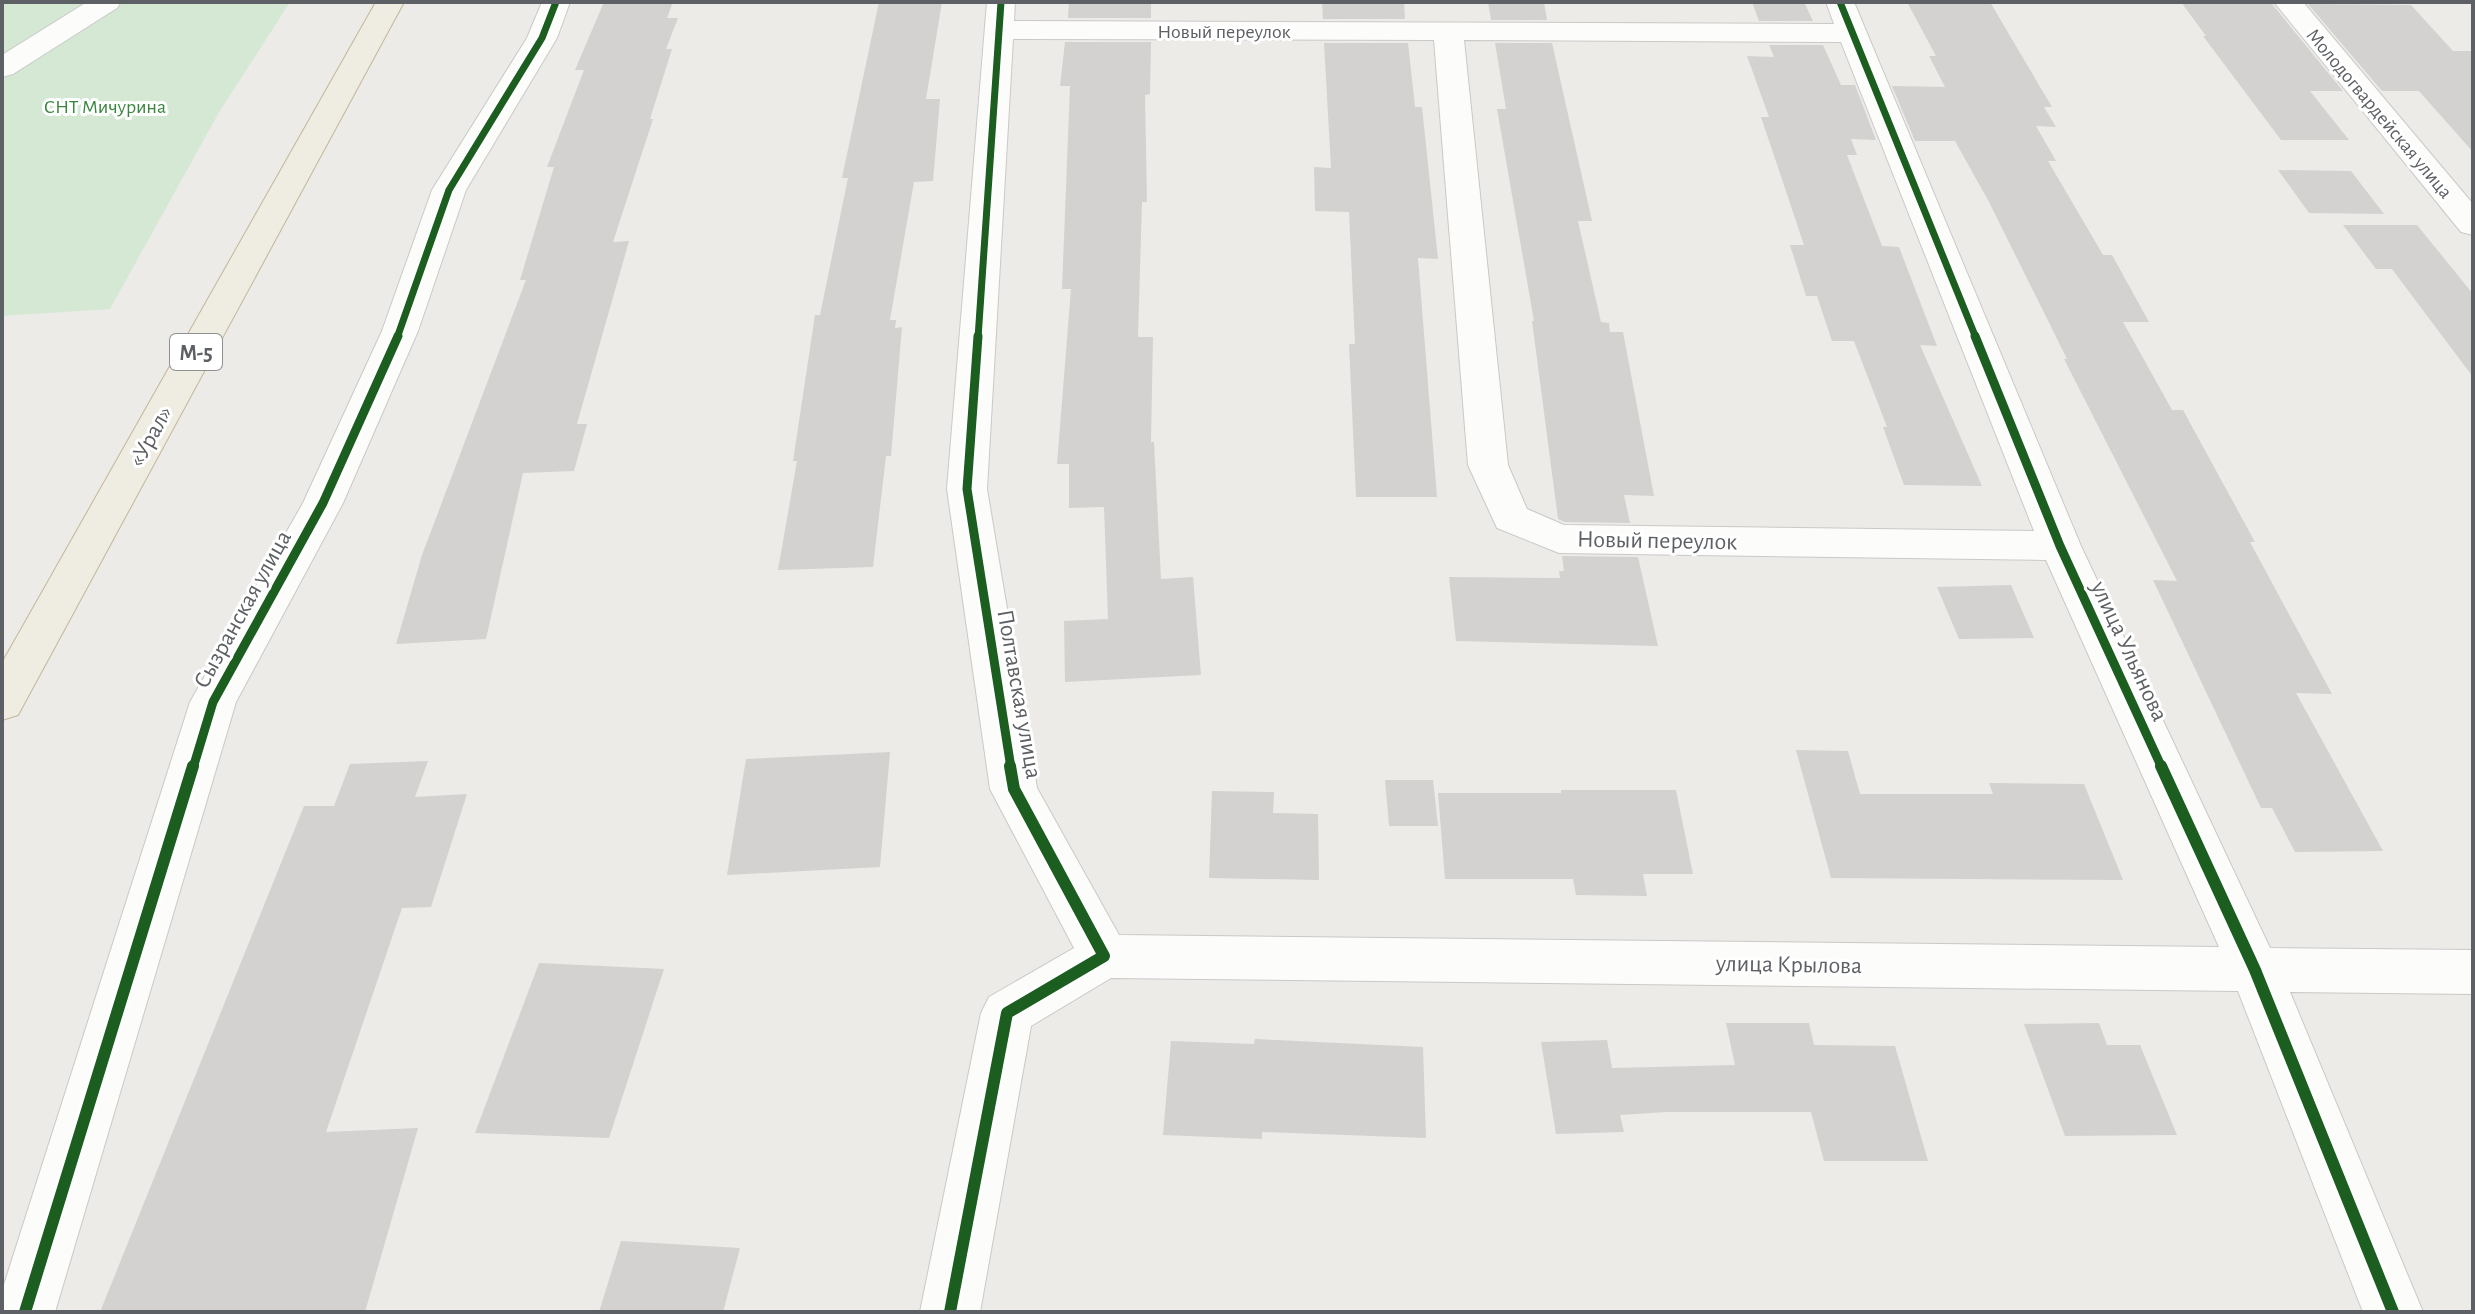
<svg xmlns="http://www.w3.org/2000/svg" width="2475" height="1314" font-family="'Alegreya Sans',sans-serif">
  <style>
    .green { fill: #d5e8d4 }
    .building { fill: #d3d2d0 }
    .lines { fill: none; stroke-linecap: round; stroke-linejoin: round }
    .street-casing { stroke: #c9c9c9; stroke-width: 2 }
    .highway-casing { stroke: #c2b696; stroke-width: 2 }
    .street { fill: #fcfcfb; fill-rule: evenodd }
    .highway { fill: #efece1; fill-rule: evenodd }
    .cycleway-far2-casing { stroke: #fff; stroke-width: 11 }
    .cycleway-far1-casing { stroke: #fff; stroke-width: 14 }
    .cycleway-casing { stroke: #fff; stroke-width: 17 }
    .cycleway-far2 { stroke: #1b5e20; stroke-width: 7 }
    .cycleway-far1 { stroke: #1b5e20; stroke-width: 9 }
    .cycleway { stroke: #1b5e20; stroke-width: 12 }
    .labels { text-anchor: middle; stroke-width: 6; stroke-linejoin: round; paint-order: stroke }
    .far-street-label { font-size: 20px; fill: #5d6064; stroke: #fff }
    .far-park-label { font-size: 20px; fill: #3a8640; stroke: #fff }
    .shield { fill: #fff; stroke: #8e9092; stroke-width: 2 }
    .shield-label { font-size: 22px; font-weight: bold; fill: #5d6064 }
    .street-label { font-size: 24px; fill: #5d6064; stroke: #fff }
  </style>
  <rect width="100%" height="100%" fill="#ecebe7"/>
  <path class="green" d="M2,2h288l-72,112 -108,195 -108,7z"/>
  <g class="building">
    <path d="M604,2h69l-6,16h11l-12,31h6l-22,70h3l-40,123 16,-1 -52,183h10l-13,47 -51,2 -37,166 -90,5 26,-89 104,-275h-6l34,-113h-7l37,-97h-9z"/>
    <path d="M879,2h63l-16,97h14l-7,82 -19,1 -24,138h6l-1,8 7,-1 -11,129h-5l-13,111 -95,3 19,-109h-4l22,-146h5l28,-137h-6z"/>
    <path d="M1069,2h82v16h-83z"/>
    <path d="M1322,2h82l1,17h-82z"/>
    <path d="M1488,2h56l3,18h-56z"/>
    <path d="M1752,2h52l9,19h-54z"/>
    <path d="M1907,2h83l62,105h-8l12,20 -20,-1 20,35h-8l55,94h9l37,67h-26l49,88h11l72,132h-5l82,152 -36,-1 87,158 -88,1 -23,-44h-11l-108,-228 24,1 -113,-222h3l-78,-157 -34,-61h-40l-23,-55 53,1 -16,-31h7z"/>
    <path d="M2181,2l91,2 71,87h-33l39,49h-68l-78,-104h3z"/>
    <path d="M2308,4l103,1 42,46h20v101l-54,-61h-37z"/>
    <path d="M1065,42h86l-1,52 -5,1 2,107h-5l-4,135h15l-2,105h3l7,137 32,-2 8,98 -136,7 -1,-61 44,-2 -4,-112 -35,1v-44h-12l14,-175h-9l8,-203h-10z"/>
    <path d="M1324,43h84l7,64h7l16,152 -20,-1 19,239h-81l-7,-153h6l-6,-132 -34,-1 -1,-44 17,1z"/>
    <path d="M1495,43h57l40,178h-14l23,101 8,1 1,9h13l31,164 -30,-1 6,28 -65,-1 -7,-3 -26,-198h2l-37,-212h9z"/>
    <path d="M1769,45h54l18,40h14l21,55 -25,-1 6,16h-10l35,91 17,1 38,99 -17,-1 62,141 -78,-1 -21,-58h4l-33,-86h-22l-15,-45h-11l-16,-51h14l-43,-128h8l-22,-61 27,1z"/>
    <path d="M2278,170l73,1 33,43 -75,-1z"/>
    <path d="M2343,225h74l56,69v83l-81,-108h-16z"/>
    <path d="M1562,556l76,1 20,89 -202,-5 -7,-64 111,1 -1,-7h5z"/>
    <path d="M2011,585l23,53 -75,1 -22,-52z"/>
    <path d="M1796,750l52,1 12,43h133l-4,-11 95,1 39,96 -292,-2z"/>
    <path d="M890,752l-10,115 -153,8 19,-116z"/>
    <path d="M428,761l-13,36 52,-3 -36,113 -29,1 -76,224 92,-4 -53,184h-265l204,-506h30l16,-42z"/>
    <path d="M1385,780h48l5,46h-49z"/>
    <path d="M1561,790h115l17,84h-50l4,22 -71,-1 -3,-16h-128l-7,-86h123z"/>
    <path d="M1212,791l62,1 -1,21 45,1 1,66 -110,-2z"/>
    <path d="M539,963l125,6 -55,169 -134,-5z"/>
    <path d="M1726,1023h83l5,22 81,1 33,115h-104l-13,-49h-144l-47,3 4,17 -68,2 -15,-92 66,-2 5,28 123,-3z"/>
    <path d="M2099,1023l8,22h33l37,90 -112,1 -41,-112z"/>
    <path d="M1255,1039l168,8 3,91 -164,-6v7l-99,-4 8,-94 83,3z"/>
    <path d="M621,1241l119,7 -17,64h-124z"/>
  </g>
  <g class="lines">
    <defs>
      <g id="street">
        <path d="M87,2h34l-4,6 -104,66 -11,3v-22z"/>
        <path d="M542,2h28l-13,36 -91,152 -48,141 -75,172 -107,199 -181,610h-53v-21l188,-589 113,-199 79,-172 50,-141 95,-152z"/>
        <path d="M987,2h28l-1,19 820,3 -8,-22h28l227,544 189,402 203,2v44l-183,-2 133,320h-60l-125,-321 -1127,-13 -80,48 -51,286h-60l61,-299 8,-16 85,-49 -84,-159 -43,-300zM1013,39l421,1 34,425 29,63 62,25 487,7 173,387 -1100,-12 -82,-147 -50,-299zM1464,40l377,2 193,489 -470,-6 -37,-16 -19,-44z"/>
        <path d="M2274,2h29l170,202v31l-12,-3z"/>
      </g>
      <path id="highway" d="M376,2h28l-386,713 -16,5v-57z"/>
    </defs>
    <use href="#street" class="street-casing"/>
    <use href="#highway" class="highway-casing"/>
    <use href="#street" class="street"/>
    <use href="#highway" class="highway"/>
    <defs>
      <g id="cycleway-far2">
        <path d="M1840,2l136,336"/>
        <path d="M397,338l52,-148 93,-152 14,-36"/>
        <path d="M978,338l23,-336"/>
      </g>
      <g id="cycleway-far1">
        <path d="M978,336l-11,153 44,279"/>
        <path d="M1975,336l85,210 102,222"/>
        <path d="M193,768l20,-66 110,-199 75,-167"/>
      </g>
      <g id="cycleway">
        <path d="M2161,766l94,204 138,342"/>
        <path d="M25,1312l168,-546"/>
        <path d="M950,1312l57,-299 97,-57 -90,-167 -4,-23"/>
      </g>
    </defs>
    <use href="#cycleway-far2" class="cycleway-far2-casing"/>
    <use href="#cycleway-far1" class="cycleway-far1-casing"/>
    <use href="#cycleway" class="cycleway-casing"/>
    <use href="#cycleway-far2" class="cycleway-far2"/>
    <use href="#cycleway-far1" class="cycleway-far1"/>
    <use href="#cycleway" class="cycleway"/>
  </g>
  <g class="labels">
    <g class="far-street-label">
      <text x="1224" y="38">Новый переулок</text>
      <text transform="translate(2380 113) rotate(50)" y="7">Молодогвардейская улица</text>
    </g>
    <g class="far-park-label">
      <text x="105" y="113">СНТ Мичурина</text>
    </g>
    <rect class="shield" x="170" y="334" width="52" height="36" rx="6"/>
    <g class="shield-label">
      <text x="196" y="360">М-5</text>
    </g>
    <g class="street-label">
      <text transform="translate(150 436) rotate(-61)" y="8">«Урал»</text>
      <text transform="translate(1657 540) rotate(1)" y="8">Новый переулок</text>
      <text transform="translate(242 609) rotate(-61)" y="8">Сызранская улица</text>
      <text transform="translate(2130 651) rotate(65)" y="8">улица Ульянова</text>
      <text transform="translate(1020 694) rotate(80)" y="8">Полтавская улица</text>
      <text transform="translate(1789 964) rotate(1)" y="8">улица Крылова</text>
    </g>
  </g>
  <rect width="2475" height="1314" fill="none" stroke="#5d6064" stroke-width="8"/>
</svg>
